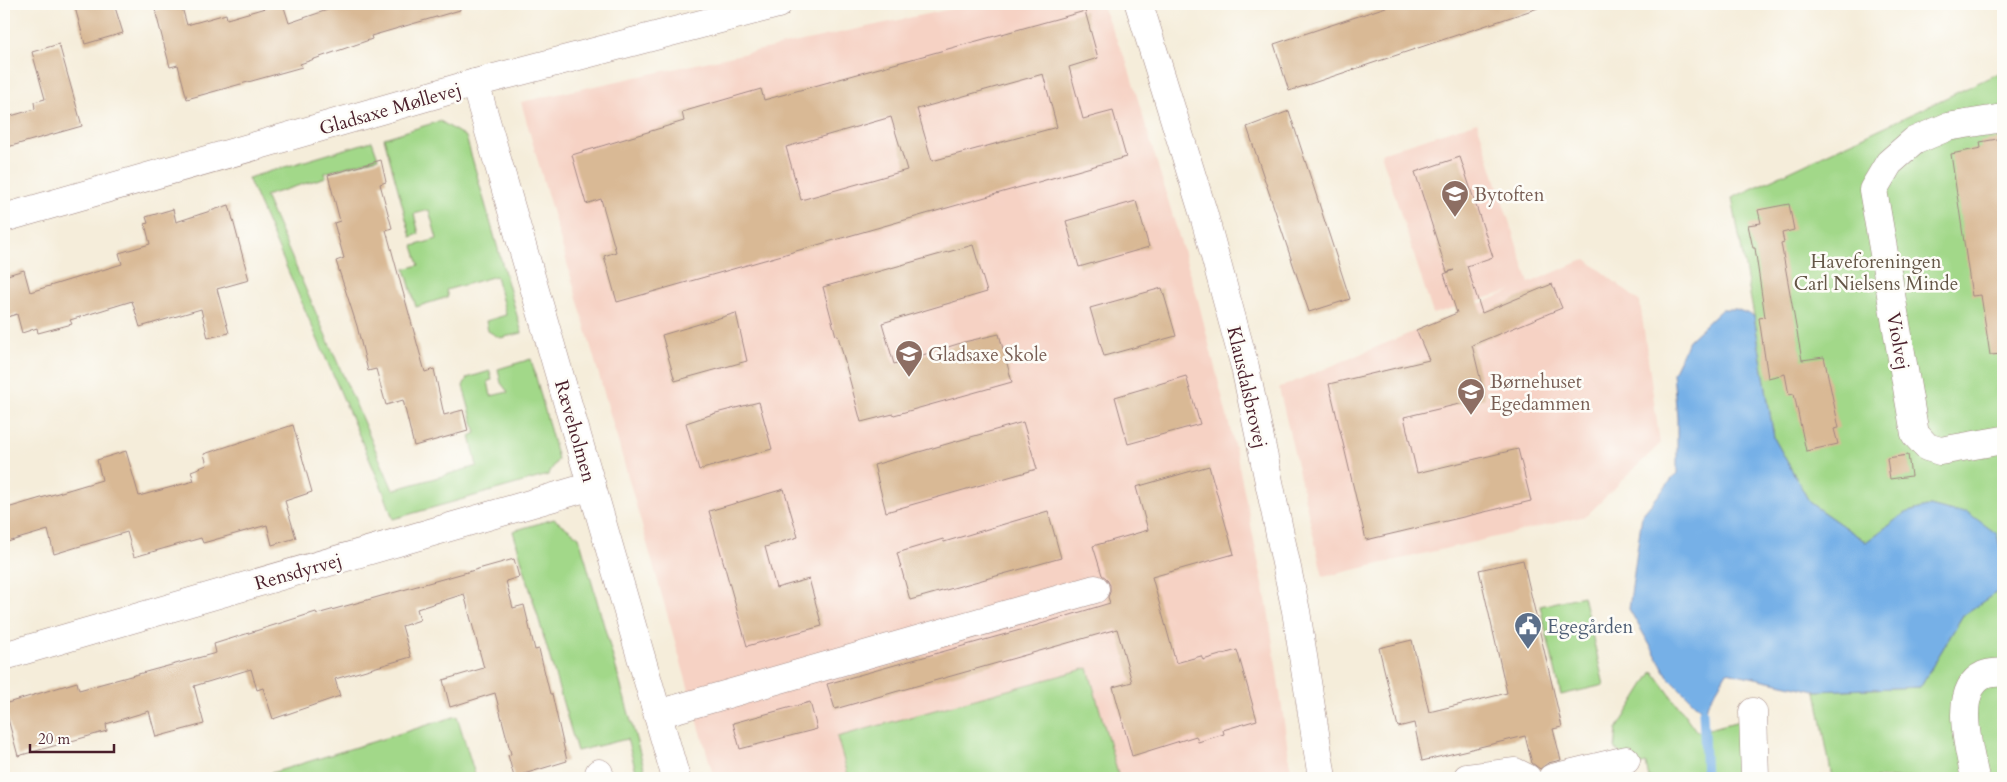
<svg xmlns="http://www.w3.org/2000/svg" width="2007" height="782" font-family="Cardo,serif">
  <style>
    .built { fill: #f6d2c4 }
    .green { fill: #a2d889; stroke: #767c5a }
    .water { fill: #76b0e7; stroke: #606889 }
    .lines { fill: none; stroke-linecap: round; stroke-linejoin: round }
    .stream { stroke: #76b0e7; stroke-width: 9 }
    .building { fill: #d9b995; fill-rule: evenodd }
    .minor-casing { stroke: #a08682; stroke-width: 29 }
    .minor { stroke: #fff; stroke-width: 28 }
    .labels { text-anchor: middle; stroke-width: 5; stroke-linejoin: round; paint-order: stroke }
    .street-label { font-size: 19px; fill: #4a1f2b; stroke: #fdfcf7 }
    .education-label { font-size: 19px; fill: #785e54; stroke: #fdfcf7; text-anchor: start }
    .park-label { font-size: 19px; fill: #645647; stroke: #fdfcf7 }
    .service-label { font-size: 19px; fill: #4e5e75; stroke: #fdfcf7; text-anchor: start }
  </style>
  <rect width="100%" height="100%" fill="#fdfcf7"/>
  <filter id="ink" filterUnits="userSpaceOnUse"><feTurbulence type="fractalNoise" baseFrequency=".02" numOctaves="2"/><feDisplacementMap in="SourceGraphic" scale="10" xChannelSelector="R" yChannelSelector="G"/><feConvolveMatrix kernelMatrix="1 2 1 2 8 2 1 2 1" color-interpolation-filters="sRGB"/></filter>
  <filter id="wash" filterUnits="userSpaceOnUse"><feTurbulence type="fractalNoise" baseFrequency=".0096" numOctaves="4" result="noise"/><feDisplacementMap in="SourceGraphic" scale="20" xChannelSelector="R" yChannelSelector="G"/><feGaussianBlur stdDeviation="1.12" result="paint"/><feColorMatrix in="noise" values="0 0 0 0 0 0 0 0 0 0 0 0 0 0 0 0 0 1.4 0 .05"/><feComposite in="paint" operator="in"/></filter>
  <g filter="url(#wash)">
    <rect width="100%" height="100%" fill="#f5edda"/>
    <g class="built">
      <path d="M973,4h128l26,59 71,237 39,156 31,153 24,169h-578l-193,-676z"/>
      <path d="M1477,122l52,161 57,-24 54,43 20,142 -74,72 -263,61 -44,-189 234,-98 -80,24 -52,-161z"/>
    </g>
    <g class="green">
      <path d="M2003,71v491l-6,-28 -30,-21 -14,-1 -23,-6 -25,7 -39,29 -56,-39 -36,-65 -20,-122 -22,-118z"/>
      <path d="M440,121l26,16 56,196 -22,5 -12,-7 -2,-10 20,-6 -10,-39 -50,14 2,7 -32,10 -11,-38 14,-4 -6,-19 24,-7 -8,-29 -15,4 5,20 -8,3 -27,-99z"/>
      <path d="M372,141l6,17 -53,15 1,4 -61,19 128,294 84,-24 -7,-30 6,-3 -13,-47 4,-8 23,-7 2,9 -4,1 3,15 17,-4 -7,-9 -3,-14 33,-10 27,100 -10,16 -155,44 -9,-26 -136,-315z"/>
      <path d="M554,519l25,18 68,241h-9l-11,-39 -50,12 -64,-220z"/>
      <path d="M2003,588v190h-171l-16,-87 104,-4 43,-72z"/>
      <path d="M1583,596l21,89 -43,10 -21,-89z"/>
      <path d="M1088,668l31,110h-270l-12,-41z"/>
      <path d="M1653,671l44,61 46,-12 2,58h-96l-3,-15 -14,4 -17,-19 2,-19z"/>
      <path d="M457,716l19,62h-221z"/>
    </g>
    <path class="water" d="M1722,309h14l18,7 20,122 36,65 56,39 39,-29 25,-7 23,6h14l30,22 6,28v26l-40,27 -43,72 -104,4 -89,-19 -24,40 -34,-34 -40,-69 13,-94 35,-42v-55l-4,-45 16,-33z"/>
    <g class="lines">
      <path class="stream" d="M1703,712l3,66"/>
    </g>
    <g id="blocks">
      <g class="building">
        <path d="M74,4h40l9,29 -38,11z"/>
        <path d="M181,4l6,21 39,-11 1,5 52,-15h4l6,19 56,-19h114l1,6 -89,26 1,3 -72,25 2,3 -115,32 -9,-34 -8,2 -15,-57z"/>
        <path d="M1395,4h143v4l-249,83 -15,-47z"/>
        <path d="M1085,11l13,47 -29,9 14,52 30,-8 13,46 -509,145 -13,-46 12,-4 -15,-53 -15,5 -14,-49 112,-34 -2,-9 79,-23 3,11zM1043,74l14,53 -125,34 -15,-52zM891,117l16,53 -106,30 -15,-53z"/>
        <path d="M59,44l23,82 -78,22v-30l31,-9 -1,-7 11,-3 -13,-47z"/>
        <path d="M1289,111l61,188 -41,13 -62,-185z"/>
        <path d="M2003,138v216l-13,1 -9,-60 -9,1 -21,-142 30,-6 -1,-6z"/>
        <path d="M1460,157l33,100 -26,9 15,47 70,-29 10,24 -90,37 13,53 -81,19 13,56 101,-24 13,52 -165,39 -37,-156 100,-24 -13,-30 41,-17 -13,-39 10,-4 -7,2 -32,-100z"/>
        <path d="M381,160l5,22 -6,2 12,44 -6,2 39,142 9,-3 10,46 19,-5 5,21 -54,15 -11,-46 -17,5 -10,-36 -8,2 -11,-45 -21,-65 8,-3 -10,-35 6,-2 -12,-46z"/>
        <path d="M1136,201l13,46 -70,20 -13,-46z"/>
        <path d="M1789,204l5,26 -12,3 2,9 -3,1 21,117 22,-3 15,71 -5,1 4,15 -32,7 -12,-57 -5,1 -4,-21 -17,4 -9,-60 6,-1 -10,-69h-2l-5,-23 13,-2 -3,-13z"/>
        <path d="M229,205l20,75 -32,9 12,44 -21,5 -7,-29 -61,18 -8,-26 -62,19 2,4 -34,9 -1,-5 -15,5 -5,-19 -13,4v-42l20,-6 6,22 92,-28 -3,-11 31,-9 -5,-20 3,-1 -2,-6 27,-8 3,13z"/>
        <path d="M973,245l14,47 -105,31 12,41 70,-22 35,-8 13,48 -118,33 -1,-1 -32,8 -23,-86h-2l-13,-49z"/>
        <path d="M1162,288l14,48 -72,20 -14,-48z"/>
        <path d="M736,313l11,48 -72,20 -13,-46z"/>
        <path d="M1186,376l14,48 -72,20 -13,-47z"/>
        <path d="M759,402l13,47 -73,21 -13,-47 30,-10z"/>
        <path d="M1023,422l14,47 -151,43 -12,-47z"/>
        <path d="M293,425l19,67 -27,9 11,37 -24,7 -5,-20 -64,18 -2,-5 -67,19 -7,-25 -73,22 -6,-24 -44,13v-34l98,-29 -5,-20 29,-9 13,45 55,-15 -3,-10 16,-6 -3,-11z"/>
        <path d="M1908,455l3,21 -21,3 -3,-21z"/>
        <path d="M1209,466l25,88 -82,23 24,86 25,-7 2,4 34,-10 20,70 -34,10 1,4 -26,8 -2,-6 -64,20 -19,-69 19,-5 -15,-53 -282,80 -8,-25 204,-57 79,-24 -2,-6 2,-5v-7l-4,-7 -4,-3 -9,-29 55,-16 -12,-43z"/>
        <path d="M784,489l14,48 -33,10 11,41 33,-9 13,47 -75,20 -38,-135z"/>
        <path d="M1048,511l13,47 -151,42 -13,-47 46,-14 1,3z"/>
        <path d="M514,559l5,18 -13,4 7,27 11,-3 11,45 4,-1 11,45h2l15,67 -53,16 -6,-22 3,-1 -16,-61 -45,14 -7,-27 41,-12 -20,-74 -47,15 3,11 -18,6 9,31 -76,22 5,17 -67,23 -10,-31 -6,2 -6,-21 -57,17 10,38 -48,13 -7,-26 -43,13 1,7 -89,25 -14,-52 73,-22 2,8 137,-37 -2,-9 102,-32 1,2z"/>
        <path d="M1523,560l39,167 -9,2 8,31 -13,3 -8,6 -8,-6 -7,-27 -103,25 -8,-38 -16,4 -19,-79 33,-8 17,72 78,-19 -28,-123z"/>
        <path d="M810,702l7,27 -77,20 -7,-26z"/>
      </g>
    </g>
  </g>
  <g filter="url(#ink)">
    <use href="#blocks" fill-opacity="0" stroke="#a08682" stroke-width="1"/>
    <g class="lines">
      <defs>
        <g id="minor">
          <path d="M1139,4l64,208 42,155 51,244 26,167"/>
          <path d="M475,83l201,695"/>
          <path d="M2003,118l-56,9 -33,14 -25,22 -16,27 42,244 12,13 13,4 63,-11"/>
          <path d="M4,218l471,-135 303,-79"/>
          <path d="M4,656l588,-170"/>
          <path d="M1753,712l2,66"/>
          <path d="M658,714l437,-125"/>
          <path d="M599,773l1,5"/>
          <path d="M1467,778l48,-6 12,6"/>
          <path d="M1552,778l74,-18"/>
          <path d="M1975,778c-5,-26 -24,-88 9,-103 5,-2 13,-2 19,-3"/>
        </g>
      </defs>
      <use href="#minor" class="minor-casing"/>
      <use href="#minor" class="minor"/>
    </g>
  </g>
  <defs>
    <symbol id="school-pin" viewBox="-11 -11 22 30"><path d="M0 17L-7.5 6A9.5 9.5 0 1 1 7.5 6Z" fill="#8d6e63" stroke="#fdfcf7"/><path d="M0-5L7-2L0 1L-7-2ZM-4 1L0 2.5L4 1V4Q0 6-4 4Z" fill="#fff"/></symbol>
    <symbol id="civic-pin" viewBox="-11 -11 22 30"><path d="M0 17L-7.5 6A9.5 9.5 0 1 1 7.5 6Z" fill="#5c6f8a" stroke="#fdfcf7"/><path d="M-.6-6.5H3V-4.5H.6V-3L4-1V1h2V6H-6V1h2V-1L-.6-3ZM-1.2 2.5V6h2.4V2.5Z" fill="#fff"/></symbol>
  </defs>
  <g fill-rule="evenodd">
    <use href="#school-pin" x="1439" y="178" width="32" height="43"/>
    <use href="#school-pin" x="893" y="338" width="32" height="43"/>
    <use href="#school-pin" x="1455" y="376" width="32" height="43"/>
    <use href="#civic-pin" x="1512" y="610" width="32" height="43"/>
  </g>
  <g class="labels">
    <g class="street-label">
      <text transform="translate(390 108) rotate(-16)" y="7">Gladsaxe Møllevej</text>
      <text transform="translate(1899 341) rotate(80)" y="7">Violvej</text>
      <text transform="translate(1248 387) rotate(77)" y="7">Klausdalsbrovej</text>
      <text transform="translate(576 431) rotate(74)" y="7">Ræveholmen</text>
      <text transform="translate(298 571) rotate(-16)" y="7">Rensdyrvej</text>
    </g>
    <g class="education-label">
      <text x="1474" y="201">Bytoften</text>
      <text x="928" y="361">Gladsaxe Skole</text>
      <text x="1490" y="388">Børnehuset<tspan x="1490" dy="22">Egedammen</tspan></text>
    </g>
    <g class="park-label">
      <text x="1876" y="268">Haveforeningen<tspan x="1876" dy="22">Carl Nielsens Minde</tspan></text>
    </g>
    <g class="service-label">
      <text x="1547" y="633">Egegården</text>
    </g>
  </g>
  <rect width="2007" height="782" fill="none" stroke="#fdfcf7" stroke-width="20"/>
  <path d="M30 744v8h84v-8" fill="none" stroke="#4a1f2b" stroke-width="2.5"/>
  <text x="38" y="744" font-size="15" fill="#4a1f2b" stroke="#fdfcf7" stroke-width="4" paint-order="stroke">20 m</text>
</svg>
